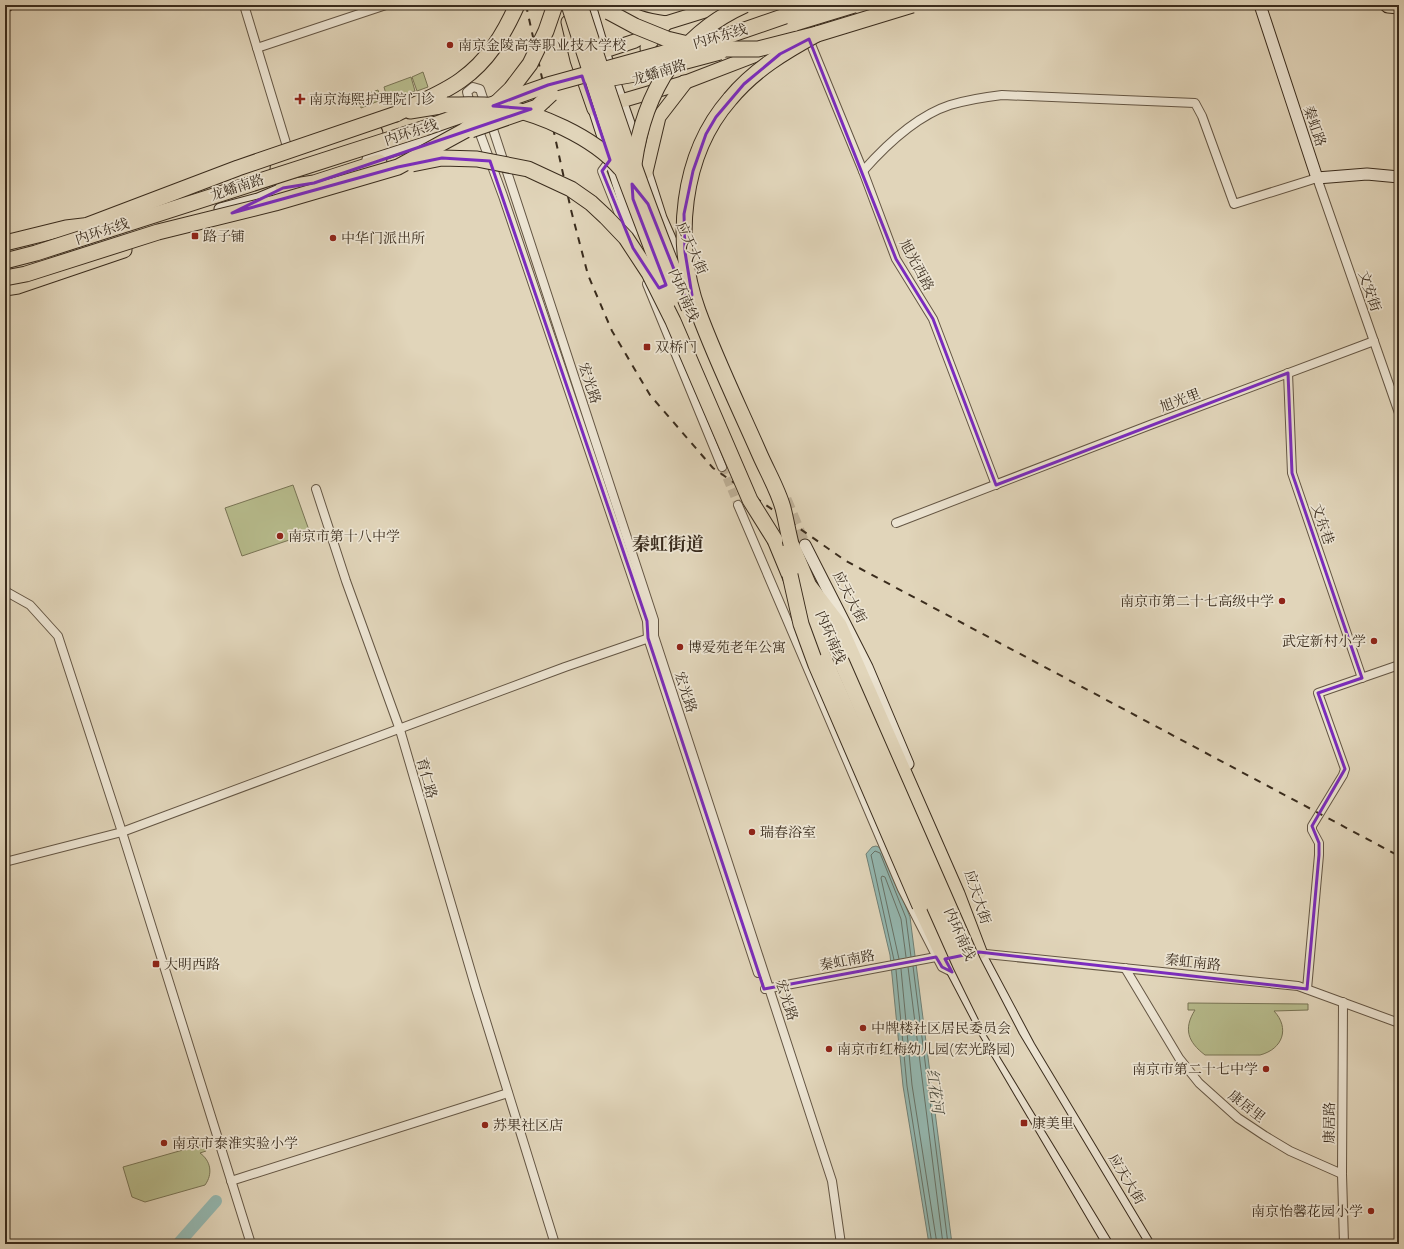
<svg xmlns="http://www.w3.org/2000/svg" width="1404" height="1249" font-family="'Old Standard TT','Noto Serif SC',serif">
  <style>
    .green { fill: #b7bc8d; stroke: #787455 }
    .water { fill: #94b8b1; stroke: #708076 }
    .lines { fill: none; stroke-linecap: round; stroke-linejoin: round }
    .shore { stroke: #677267; stroke-width: 1 }
    .river { stroke: #94b8b1; stroke-width: 12 }
    .street-tunnel { stroke: #c0b39b; stroke-width: 8; stroke-dasharray: 8 4; stroke-linecap: butt }
    .secondary-tunnel { stroke: #c0b39b; stroke-width: 11; stroke-dasharray: 11 5.5; stroke-linecap: butt }
    .street-casing { stroke: #645644; stroke-width: 10 }
    .secondary-casing { stroke: #3a2c1d; stroke-width: 13 }
    .primary-casing { stroke: #3a2c1d; stroke-width: 15 }
    .highway-casing { stroke: #3a2c1d; stroke-width: 17 }
    .street { stroke: #ece4d2; stroke-width: 8 }
    .secondary { stroke: #ece4d2; stroke-width: 11 }
    .primary { stroke: #e1d5ba; stroke-width: 13 }
    .highway { stroke: #e1d5ba; stroke-width: 15 }
    .rail { stroke: #3a2c1d; stroke-width: 2; stroke-dasharray: 7 7; stroke-linecap: butt }
    .highway-bridge-casing { stroke: #3a2c1d; stroke-width: 17; stroke-linecap: butt }
    .highway-bridge { stroke: #e1d5ba; stroke-width: 15 }
    .marked { fill: none; stroke: #7b2cbf; stroke-width: 3; stroke-linejoin: round }
    .poi-dot { fill: #8f2418; stroke: #ece4d2; stroke-width: 1.5 }
    .labels { text-anchor: middle; stroke-width: 3.5; stroke-linejoin: round; paint-order: stroke }
    .street-label { font-size: 14px; fill: #3a2c1d; stroke: #ece4d2 }
    .poi-label { font-size: 14px; fill: #3a2c1d; stroke: #ece4d2; text-anchor: start }
    .water-label { font-size: 15px; font-style: italic; fill: #504f42; stroke: #ece4d2 }
    .district-label { font-size: 18px; font-weight: bold; fill: #3a2c1d; stroke: #ece4d2 }
  </style>
  <rect width="100%" height="100%" fill="#e1d5ba"/>
  <filter id="stains"><feTurbulence type="fractalNoise" baseFrequency=".005" numOctaves="4"/><feColorMatrix values="0 0 0 0 .2 0 0 0 0 .09 0 0 0 0 .02 0 0 0 .5 -.17"/></filter>
  <radialGradient id="worn" r=".72"><stop offset=".6" stop-color="#630" stop-opacity="0"/><stop offset="1" stop-color="#630" stop-opacity=".3"/></radialGradient>
  <g class="green">
    <path d="M423,72l5,15 -11,4 -5,-14z"/>
    <path d="M411,77l4,14 -27,10 -4,-14z"/>
    <path d="M378,90l3,10 -20,8 -3,-11z"/>
    <path d="M293,485l17,48 -68,23 -17,-48z"/>
    <path d="M1188,1003l120,1v6l-34,1c16,17 9,38 -14,44h-55c-17,-13 -22,-26 -10,-45h-7z"/>
    <path d="M204,1144l2,7 -6,2c11,8 13,21 5,32l-60,17 -13,-5 -9,-30z"/>
  </g>
  <path class="water" d="M876,846l7,3 27,68 42,327h-23l-26,-158 -13,-131 -24,-101 6,-7z"/>
  <g class="lines">
    <g class="shore">
      <path d="M899,959l-18,-81 1,-2 3,1 16,42 5,38"/>
      <path d="M894,960l-23,-105 4,-4 5,2 26,65 5,39"/>
      <path d="M913,966l35,278"/>
      <path d="M908,967l35,277"/>
      <path d="M901,969l11,116 25,159"/>
      <path d="M896,970l11,116 25,158"/>
    </g>
    <path class="river" d="M178,1244l38,-43"/>
    <path class="street-tunnel" d="M722,467l16,38"/>
    <path class="secondary-tunnel" d="M786,499l19,46"/>
    <defs>
      <g id="street">
        <path d="M244,5l45,148"/>
        <path d="M808,37l55,134 33,88 37,60 63,166"/>
        <path d="M257,48l129,-43"/>
        <path d="M471,107l-4,-15 6,-5 7,2 6,18"/>
        <path d="M490,120l164,500v16l178,545 9,63"/>
        <path d="M479,131l24,65 144,425 1,17 110,335"/>
        <path d="M610,160l-8,11 25,63"/>
        <path d="M863,171c23,-26 53,-55 87,-66 17,-5 35,-8 52,-10l193,8 7,13 32,88 83,-26 82,235"/>
        <path d="M647,284l75,183"/>
        <path d="M1288,373l4,100 70,205"/>
        <path d="M316,489l30,92 54,149 76,259 79,255"/>
        <path d="M738,505l164,384 40,78 10,5"/>
        <path d="M896,523l254,-98 224,-84"/>
        <path d="M5,591l25,14 28,31 64,196 129,412"/>
        <path d="M5,862l117,-30 443,-165 87,-30"/>
        <path d="M976,953l322,33 101,37"/>
        <path d="M1125,968l54,90 20,25 39,35 27,18 25,15 52,23"/>
        <path d="M765,989l171,-32"/>
        <path d="M1307,989l12,-134v-12l-7,-13v-4l31,-51 2,-6 -27,-76 81,-28"/>
        <path d="M1343,1002l-1,172 2,70"/>
        <path d="M231,1181l277,-88"/>
      </g>
      <g id="secondary">
        <path d="M590,5l14,47 33,94"/>
        <path d="M1260,5l57,173 50,-4 32,3"/>
        <path d="M5,7l3,-2"/>
        <path d="M594,109l45,140"/>
        <path d="M368,159l88,-29"/>
        <path d="M644,165l17,53 23,52"/>
        <path d="M220,209l38,-10 31,-13"/>
        <path d="M805,545l62,122 41,97"/>
        <path d="M976,945l3,7 50,94 119,198"/>
        <path d="M943,953l42,80 124,211"/>
      </g>
      <g id="primary">
        <path d="M617,5c15,12 30,15 49,18"/>
        <path d="M568,22l9,38 17,49 92,-27 83,-32"/>
        <path d="M586,57l49,-16 31,-18 58,-18"/>
        <path d="M651,66l-3,-6 -1,-13 19,-24"/>
        <path d="M646,172l13,-55 27,-35h-2"/>
      </g>
      <g id="highway">
        <path d="M1388,5l11,1"/>
        <path d="M819,24l51,-13"/>
        <path d="M410,111l37,-6"/>
        <path d="M396,114c21,-11 46,-20 65,-34 27,-19 43,-46 56,-75"/>
        <path d="M278,168l14,-8 83,-27"/>
        <path d="M283,188l31,-5 65,-21"/>
        <path d="M641,240l12,34"/>
        <path d="M5,243l61,-15 34,-4"/>
        <path d="M5,288l13,-2 106,-36"/>
        <path d="M775,540l50,121"/>
        <path d="M791,544l50,117"/>
        <path d="M810,587l29,38 118,269 22,58"/>
        <path d="M920,906l25,53"/>
      </g>
    </defs>
    <use href="#street" class="street-casing"/>
    <use href="#secondary" class="secondary-casing"/>
    <use href="#primary" class="primary-casing"/>
    <use href="#highway" class="highway-casing"/>
    <use href="#street" class="street"/>
    <use href="#secondary" class="secondary"/>
    <use href="#primary" class="primary"/>
    <use href="#highway" class="highway"/>
    <path class="rail" d="M526,5l45,205 17,65 24,56 38,64 63,73 133,93 553,295"/>
    <defs>
      <g id="highway-bridge">
        <path d="M569,5l51,159 51,135"/>
        <path d="M580,5c33,102 67,204 109,303"/>
        <path d="M609,12l26,14 32,13 25,6 27,4h39l59,-15 95,-29"/>
        <path d="M795,23l59,-18"/>
        <path d="M595,81l46,-8 79,-21"/>
        <path d="M447,105c16,0 33,-1 49,1 41,6 98,31 125,63"/>
        <path d="M471,130l66,-23 14,-13"/>
        <path d="M412,164l30,-6 35,1 51,10 43,20 20,14 15,14 20,21 23,35 24,48 77,179 25,40"/>
        <path d="M634,164c10,-71 44,-129 111,-159"/>
        <path d="M88,225l150,-57 158,-54"/>
        <path d="M5,261l31,-8 389,-125 123,-43 185,-51 84,-29"/>
        <path d="M5,278l21,-4 132,-42 117,-29 123,-36 66,-36 20,-16 27,-26 19,-25 16,-33 9,-26"/>
        <path d="M791,544c-3,-12 -5,-24 -8,-36 -5,-18 -15,-35 -23,-53 -21,-48 -44,-95 -62,-144 -25,-69 -17,-156 32,-212 24,-29 54,-47 87,-65"/>
        <path d="M790,575l11,49 15,41 104,241"/>
        <path d="M825,661l136,305 31,63 131,215"/>
        <path d="M841,661l132,301 39,75 124,207"/>
      </g>
    </defs>
    <use href="#highway-bridge" class="highway-bridge-casing"/>
    <use href="#highway-bridge" class="highway-bridge"/>
  </g>
  <path class="marked" d="M809,39l87,220 37,60 63,166 292,-112 4,100 70,205 -44,15 27,76 -33,57 7,17v12l-12,134 -328,-37 -34,7 7,13 -10,-5 -6,-10 -172,32 -116,-351 -1,-17 -157,-460 -48,-3 -44,9 -166,46 51,-25 31,-5 217,-74 -38,-3 55,-21 34,-9 28,84 -8,11 31,77 26,40 7,-3 -33,-86 -1,-15 16,20 37,93 7,-2 -7,-43 -1,-38 9,-43 13,-37 10,-17 28,-33 36,-30z"/>
  <g class="poi-dot">
    <circle cx="450" cy="45" r="4"/>
    <path d="M298 93h4v4h4v4h-4v4h-4v-4h-4v-4h4z"/>
    <rect x="191" y="232" width="8" height="8" rx="2"/>
    <circle cx="333" cy="238" r="4"/>
    <rect x="643" y="343" width="8" height="8" rx="2"/>
    <circle cx="280" cy="536" r="4"/>
    <circle cx="1282" cy="601" r="4"/>
    <circle cx="1374" cy="641" r="4"/>
    <circle cx="680" cy="647" r="4"/>
    <circle cx="752" cy="832" r="4"/>
    <rect x="152" y="960" width="8" height="8" rx="2"/>
    <circle cx="863" cy="1028" r="4"/>
    <circle cx="829" cy="1049" r="4"/>
    <circle cx="1266" cy="1069" r="4"/>
    <rect x="1020" y="1119" width="8" height="8" rx="2"/>
    <circle cx="485" cy="1125" r="4"/>
    <circle cx="164" cy="1143" r="4"/>
    <circle cx="1371" cy="1211" r="4"/>
  </g>
  <g class="labels">
    <g class="street-label">
      <text transform="translate(720 36) rotate(-16)" y="5">内环东线</text>
      <text transform="translate(659 72) rotate(-17)" y="5">龙蟠南路</text>
      <text transform="translate(1315 126) rotate(71)" y="5">秦虹路</text>
      <text transform="translate(411 132) rotate(-18)" y="5">内环东线</text>
      <text transform="translate(237 187) rotate(-18)" y="5">龙蟠南路</text>
      <text transform="translate(102 231) rotate(-18)" y="5">内环东线</text>
      <text transform="translate(692 248) rotate(66)" y="5">应天大街</text>
      <text transform="translate(917 265) rotate(62)" y="5">旭光西路</text>
      <text transform="translate(1370 291) rotate(71)" y="5">文安街</text>
      <text transform="translate(684 295) rotate(67)" y="5">内环南线</text>
      <text transform="translate(590 383) rotate(72)" y="5">宏光路</text>
      <text transform="translate(1180 400) rotate(-20)" y="5">旭光里</text>
      <text transform="translate(1323 524) rotate(71)" y="5">文东巷</text>
      <text transform="translate(850 597) rotate(63)" y="5">应天大街</text>
      <text transform="translate(831 637) rotate(67)" y="5">内环南线</text>
      <text transform="translate(686 692) rotate(72)" y="5">宏光路</text>
      <text transform="translate(427 778) rotate(74)" y="5">育仁路</text>
      <text transform="translate(978 897) rotate(72)" y="5">应天大街</text>
      <text transform="translate(960 934) rotate(66)" y="5">内环南线</text>
      <text transform="translate(847 960) rotate(-11)" y="5">秦虹南路</text>
      <text transform="translate(1193 962) rotate(6)" y="5">秦虹南路</text>
      <text transform="translate(787 1000) rotate(72)" y="5">宏光路</text>
      <text transform="translate(1247 1106) rotate(38)" y="5">康居里</text>
      <text transform="translate(1329 1123) rotate(-89)" y="5">康居路</text>
      <text transform="translate(1127 1179) rotate(59)" y="5">应天大街</text>
    </g>
    <g class="poi-label">
      <text x="458" y="50">南京金陵高等职业技术学校</text>
      <text x="309" y="104">南京海熙护理院门诊</text>
      <text x="203" y="241">路子铺</text>
      <text x="341" y="243">中华门派出所</text>
      <text x="655" y="352">双桥门</text>
      <text x="288" y="541">南京市第十八中学</text>
      <text x="1274" y="606" text-anchor="end">南京市第二十七高级中学</text>
      <text x="1366" y="646" text-anchor="end">武定新村小学</text>
      <text x="688" y="652">博爱苑老年公寓</text>
      <text x="760" y="837">瑞春浴室</text>
      <text x="164" y="969">大明西路</text>
      <text x="871" y="1033">中牌楼社区居民委员会</text>
      <text x="837" y="1054">南京市红梅幼儿园(宏光路园)</text>
      <text x="1258" y="1074" text-anchor="end">南京市第二十七中学</text>
      <text x="1032" y="1128">康美里</text>
      <text x="493" y="1130">苏果社区店</text>
      <text x="172" y="1148">南京市泰淮实验小学</text>
      <text x="1363" y="1216" text-anchor="end">南京怡馨花园小学</text>
    </g>
    <g class="water-label">
      <text transform="translate(935 1091) rotate(82)" y="5">红花河</text>
    </g>
    <g class="district-label">
      <text x="668" y="550">秦虹街道</text>
    </g>
  </g>
  <rect width="1404" height="1249" fill="none" stroke="#e1d5ba" stroke-width="20"/>
  <rect x="6" y="6" width="1392" height="1237" fill="none" stroke="#3a2c1d" stroke-width="2"/>
  <rect x="10" y="10" width="1384" height="1229" fill="none" stroke="#3a2c1d"/>
  <rect width="100%" height="100%" filter="url(#stains)"/>
  <rect width="100%" height="100%" fill="url(#worn)"/>
</svg>
